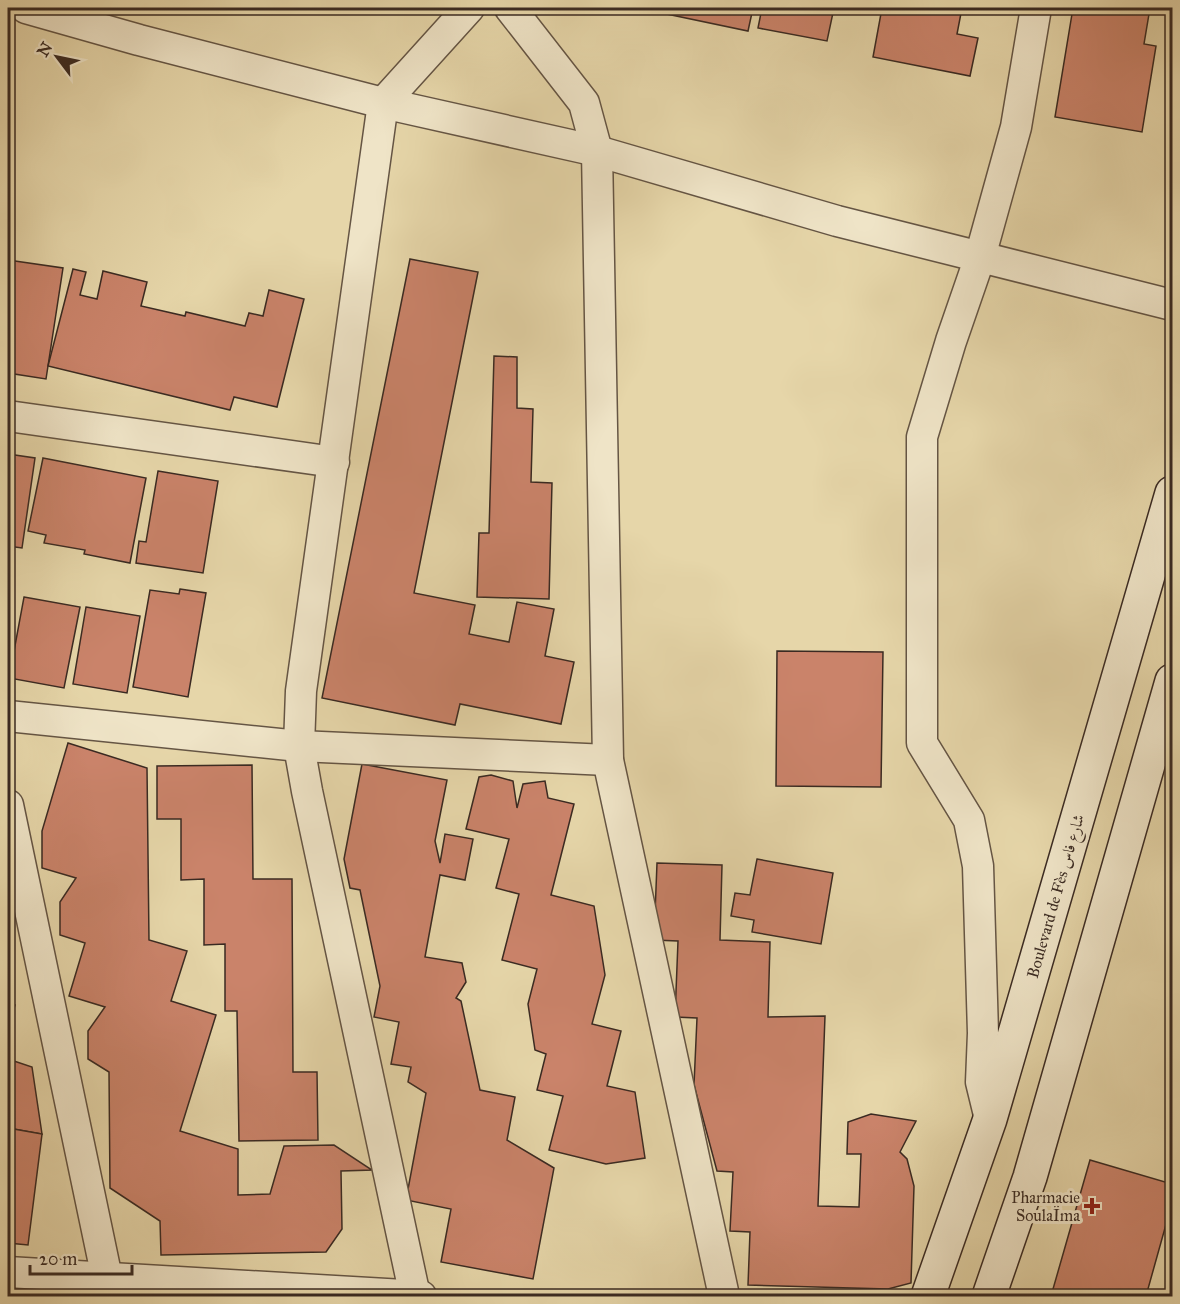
<svg xmlns="http://www.w3.org/2000/svg" width="1180" height="1304" font-family="'IM FELL Great Primer',Amiri,serif">
  <style>
    .building { fill: #ca836a; stroke: #3a2a22; stroke-width: 1.5 }
    .lines { fill: none; stroke-linecap: round; stroke-linejoin: round }
    .street-casing { stroke: #655544; stroke-width: 33 }
    .secondary-casing { stroke: #3a2a22; stroke-width: 36 }
    .street { stroke: #efe4c7; stroke-width: 30 }
    .secondary { stroke: #efe4c7; stroke-width: 33 }
    .poi-dot { fill: #8f2418; stroke: #efe4c7; stroke-width: 2 }
    .labels { text-anchor: middle; stroke-width: 6; stroke-linejoin: round; paint-order: stroke }
    .street-label { font-size: 16px; fill: #3a2a22; stroke: #efe4c7 }
    .poi-label { font-size: 16px; fill: #3a2a22; stroke: #efe4c7; text-anchor: end }
  </style>
  <rect width="100%" height="100%" fill="#e6d6a9"/>
  <filter id="stains"><feTurbulence type="fractalNoise" baseFrequency=".00333" numOctaves="4"/><feColorMatrix values="0 0 0 0 .2 0 0 0 0 .09 0 0 0 0 .02 0 0 0 .5 -.17"/></filter>
  <radialGradient id="worn" r=".72"><stop offset=".6" stop-color="#630" stop-opacity="0"/><stop offset="1" stop-color="#630" stop-opacity=".3"/></radialGradient>
  <g class="building">
    <path d="M638,8h115l-5,23z"/>
    <path d="M762,8h72l-7,33 -69,-13z"/>
    <path d="M882,8h80l-5,26 21,4 -8,38 -97,-19z"/>
    <path d="M1073,8h77l-6,36 12,2 -14,86 -87,-15z"/>
    <path d="M410,259l68,13 -64,321 61,12 -6,29 40,8 8,-40 37,7 -9,47 29,6 -13,62 -101,-20 -5,21 -133,-27z"/>
    <path d="M8,260l55,8 -17,111 -38,-6z"/>
    <path d="M73,269l13,3 -6,23 17,4 6,-28 44,11 -6,24 44,10 1,-4 59,14 4,-13 14,3 6,-26 35,9 -27,108 -43,-10 -4,13 -182,-44z"/>
    <path d="M494,356l23,1v51l16,1 -2,73 21,1 -3,116 -72,-2 2,-64h10z"/>
    <path d="M8,454l27,4 -13,90 -14,-2z"/>
    <path d="M43,458l103,20 -16,85 -46,-9 1,-4 -41,-7 2,-8 -18,-4z"/>
    <path d="M158,471l60,10 -15,92 -67,-10 3,-22 7,1z"/>
    <path d="M180,589l26,4 -18,104 -55,-10 17,-97 29,4z"/>
    <path d="M24,597l56,10 -16,81 -55,-10z"/>
    <path d="M86,607l54,9 -13,77 -54,-9z"/>
    <path d="M8,612h6l-6,48z"/>
    <path d="M777,651l106,1 -2,135 -105,-1z"/>
    <path d="M68,743l79,25 2,172 38,11 -16,50 45,14 -36,116 58,18v46l32,-1 14,-48 50,-1 38,25 -31,1 1,58 -16,23 -165,3 -1,-34 -50,-33 -1,-116 -21,-13v-28l17,-24 -36,-11 16,-53 -25,-8v-33l16,-24 -34,-10v-37z"/>
    <path d="M362,764l85,16 -12,61 5,22 5,-29 28,5 -8,41 -25,-5 -15,82 37,6 4,19 -10,16 5,3 19,89 35,7 -8,43 47,28 -21,111 -92,-17 10,-53 -45,-9 20,-107 -18,-11 3,-15 -20,-3 8,-42 -25,-5 6,-31 -20,-96 -10,-2 -6,-29z"/>
    <path d="M252,765l1,114h39l1,193h24l1,68 -79,1 -2,-130h-12v-67l-21,1v-66l-23,1v-61h-24v-53z"/>
    <path d="M491,775l22,6 4,27 6,-24 22,-3 3,17 26,6 -23,91 43,11 11,69 -13,49 29,7 -14,55 28,6 10,66 -39,6 -57,-14 14,-54 -26,-6 9,-36 -11,-4 -7,-46 9,-35 -35,-9 17,-66 -23,-6 13,-49 -43,-10 13,-52z"/>
    <path d="M757,859l76,14 -12,71 -69,-12 2,-12 -23,-4 4,-23 15,2z"/>
    <path d="M657,863l65,2 -2,75 50,2 -2,75 57,-1 -7,190 41,1 2,-53h-14l1,-32 23,-8 45,7 -16,31 7,7 7,27 -3,97 -23,6 -140,-4 2,-53 -20,-1 3,-59 -16,-1 -23,-86 3,-67 -22,-1 3,-76 -24,-1z"/>
    <path d="M8,1003l7,2 -7,25z"/>
    <path d="M8,1059l24,8 10,67 -34,-6z"/>
    <path d="M8,1128l34,6 -14,111 -20,-2z"/>
    <path d="M1090,1160l82,24v19l-26,93h-95z"/>
  </g>
  <g class="lines">
    <defs>
      <g id="street">
        <path d="M26,8l113,32 244,63 214,48 240,70 335,84"/>
        <path d="M510,8l74,95 13,48 11,609 116,536"/>
        <path d="M8,416l326,46"/>
        <path d="M8,716l291,30 309,14"/>
        <path d="M8,805l99,473"/>
        <path d="M990,1119l-9,-37 2,-49 -5,-167 -9,-46 -47,-77v-306l29,-96 29,-84 36,-130 20,-119"/>
        <path d="M8,1272l413,24"/>
        <path d="M415,1296l-108,-505 -8,-45 2,-55 82,-588 86,-95"/>
      </g>
      <g id="secondary">
        <path d="M928,1296l62,-177 182,-626"/>
        <path d="M989,1296l41,-119 142,-496"/>
      </g>
    </defs>
    <use href="#street" class="street-casing"/>
    <use href="#secondary" class="secondary-casing"/>
    <use href="#street" class="street"/>
    <use href="#secondary" class="secondary"/>
  </g>
  <path class="poi-dot" d="M1089 1197h6v6h6v6h-6v6h-6v-6h-6v-6h6z"/>
  <g class="labels">
    <g class="street-label">
      <text transform="translate(1055 896) rotate(-74)" y="6">Boulevard de Fès شارع فاس</text>
    </g>
    <g class="poi-label">
      <text x="1080" y="1203">Pharmacie<tspan x="1080" dy="18">SoulaÏma</tspan></text>
    </g>
  </g>
  <rect width="1180" height="1304" fill="none" stroke="#e6d6a9" stroke-width="30"/>
  <rect x="9" y="9" width="1162" height="1286" fill="none" stroke="#3a2a22" stroke-width="3"/>
  <rect x="15" y="15" width="1150" height="1274" fill="none" stroke="#3a2a22" stroke-width="1.5"/>
  <g transform="translate(57 57) rotate(302)" stroke="#efe4c7" stroke-width="4.5" paint-order="stroke">
  <path d="M0-4.5L10 22L0 15L-10 22Z" fill="#3a2a22"/>
  <text y="-9" font-size="16" font-weight="bold" text-anchor="middle" fill="#3a2a22">N</text>
  </g>
  <path d="M30 1265v9h102v-9" fill="none" stroke="#3a2a22" stroke-width="3"/>
  <text x="39" y="1265" font-size="18" fill="#3a2a22" stroke="#efe4c7" stroke-width="4.5" paint-order="stroke">20 m</text>
  <rect width="100%" height="100%" filter="url(#stains)"/>
  <rect width="100%" height="100%" fill="url(#worn)"/>
</svg>
